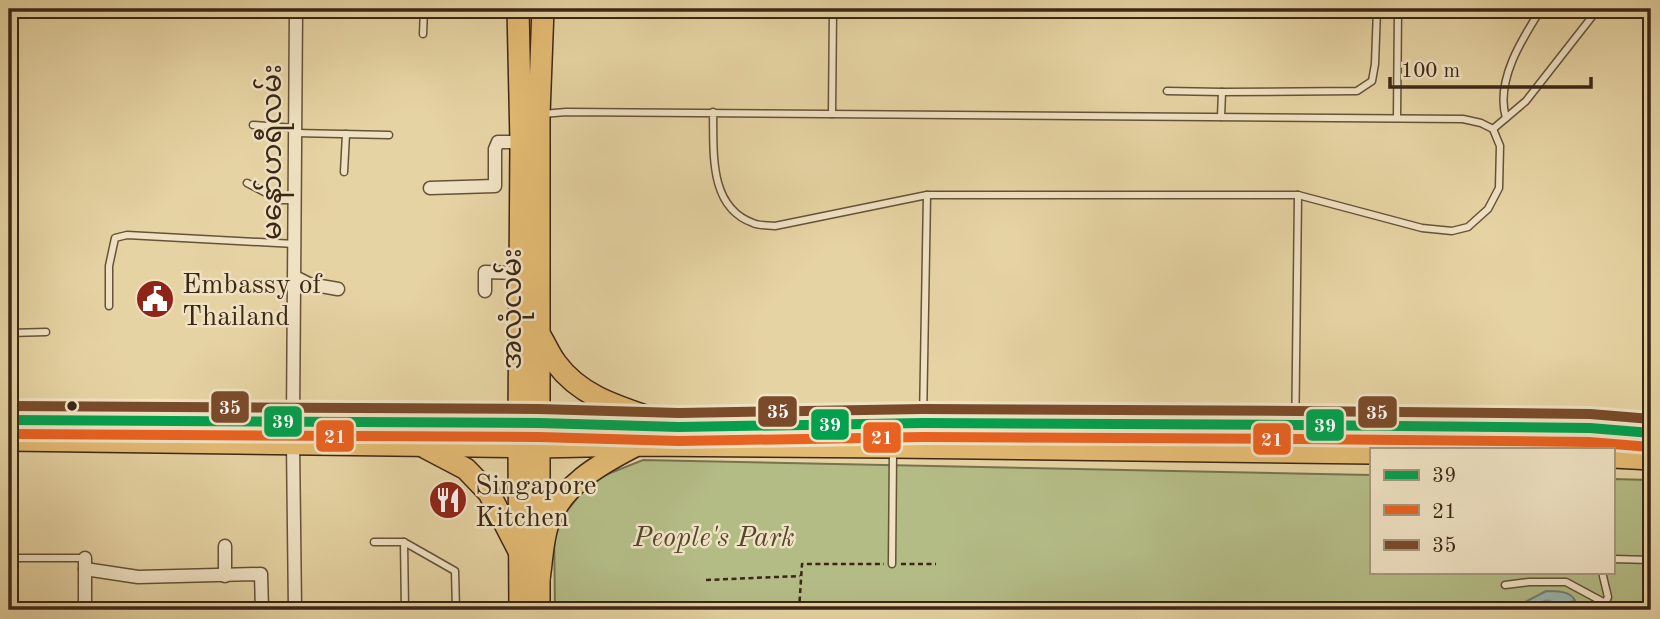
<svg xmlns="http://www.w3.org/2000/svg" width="1660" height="619" font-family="'Old Standard TT','Noto Sans Myanmar',serif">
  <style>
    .park { fill: #b4bc86; stroke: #78724e; stroke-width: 2 }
    .water { fill: url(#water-waves); stroke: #747d72; stroke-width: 2 }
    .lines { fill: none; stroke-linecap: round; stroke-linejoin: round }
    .service-casing { stroke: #665239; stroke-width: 9 }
    .minor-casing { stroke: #665239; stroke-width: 15 }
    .primary-casing { stroke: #3c2716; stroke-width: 24 }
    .trunk-casing { stroke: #3c2716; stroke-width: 24 }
    .path { stroke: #3c2716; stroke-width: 2.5; stroke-dasharray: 5 3.5; stroke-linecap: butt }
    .service { stroke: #efe2c3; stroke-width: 6 }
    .minor { stroke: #efe2c3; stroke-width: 12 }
    .primary { stroke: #e3ba72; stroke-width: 21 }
    .trunk { stroke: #e3ba72; stroke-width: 21 }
    .bus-1-casing { stroke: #efe2c3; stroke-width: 16 }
    .bus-2-casing { stroke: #efe2c3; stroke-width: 16 }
    .bus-3-casing { stroke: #efe2c3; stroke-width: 16 }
    .bus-1 { stroke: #03a04e; stroke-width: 10 }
    .bus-2 { stroke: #e96221; stroke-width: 10 }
    .bus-3 { stroke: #7a4b2a; stroke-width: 10 }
    .bus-dot { fill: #3c2716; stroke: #efe2c3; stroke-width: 2.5 }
    .labels { text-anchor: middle; stroke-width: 5; stroke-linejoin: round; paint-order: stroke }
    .street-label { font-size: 28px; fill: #3c2716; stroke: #efe2c3 }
    .poi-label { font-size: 28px; fill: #3c2716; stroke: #efe2c3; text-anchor: start }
    .park-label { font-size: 28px; font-style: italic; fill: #54452c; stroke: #efe2c3 }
    .line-badge { stroke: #efe2c3; stroke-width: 2.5 }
    .badge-label { font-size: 19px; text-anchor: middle; font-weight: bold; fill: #fff }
  </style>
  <defs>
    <pattern id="water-waves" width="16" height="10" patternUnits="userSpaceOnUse" patternTransform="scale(1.75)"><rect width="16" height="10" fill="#9ab6b0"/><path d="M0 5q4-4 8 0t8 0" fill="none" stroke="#7f948e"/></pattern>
  </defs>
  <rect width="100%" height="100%" fill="#e6d3a3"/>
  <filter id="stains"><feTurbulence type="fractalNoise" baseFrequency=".00286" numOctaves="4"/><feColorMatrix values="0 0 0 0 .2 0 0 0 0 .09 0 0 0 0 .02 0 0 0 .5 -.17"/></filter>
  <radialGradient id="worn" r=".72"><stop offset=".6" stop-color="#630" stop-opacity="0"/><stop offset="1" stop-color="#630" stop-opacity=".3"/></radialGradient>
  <path class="park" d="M643,460l728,15v97h242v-93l38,1v130h-1096l-1,-82 36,-47z"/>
  <path class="water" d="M1546,591c15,0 31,0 31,19h-67z"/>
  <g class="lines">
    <defs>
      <g id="service">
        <path d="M423,34l1,-25"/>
        <path d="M1167,91l55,1"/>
        <path d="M543,114l23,-2 897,7 18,4 12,6 7,17 -1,42 -11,21 -20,18 -16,4 -30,-3 -124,-33h-371l-152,31c-7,-1 -16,0 -22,-3 -45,-16 -39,-72 -40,-111"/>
        <path d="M832,114l1,-105"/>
        <path d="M1221,117l1,-25 135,-1 15,-10 3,-17 2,-55"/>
        <path d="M1397,118l1,-109"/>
        <path d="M1506,118c-11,-37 16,-79 35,-109"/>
        <path d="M253,125l42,3"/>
        <path d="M1493,129l33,-28 72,-92"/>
        <path d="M295,133l94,2"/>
        <path d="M344,172l2,-38"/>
        <path d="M247,183l33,17h15"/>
        <path d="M109,306v-40l6,-28 12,-3 168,9"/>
        <path d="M9,333l37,-1"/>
        <path d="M923,421l4,-226"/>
        <path d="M1295,449l3,-254"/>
        <path d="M374,542h30l51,29 1,39"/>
        <path d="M404,542l1,68"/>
        <path d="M9,558h76"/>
        <path d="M1613,559l38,1"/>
        <path d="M892,564l1,-112"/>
        <path d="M1602,572l6,25 -6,13"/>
        <path d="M1505,585l24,-3h37l39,21"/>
      </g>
      <g id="minor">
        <path d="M430,188l65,-2v-37l3,-7h23"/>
        <path d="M295,277l14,7 29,5"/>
        <path d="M485,291v-19l36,1"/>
        <path d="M293,422l3,-413"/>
        <path d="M293,443l2,167"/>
        <path d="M85,558v52"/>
        <path d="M85,569l53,8 123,-3 1,36"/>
        <path d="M225,576v-30"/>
      </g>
      <g id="primary">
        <path d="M518,9l3,133 -2,282"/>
        <path d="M539,423v-309l4,-105"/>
        <path d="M519,446l1,164"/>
        <path d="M539,447v163"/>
      </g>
      <g id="trunk">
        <path d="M539,334c6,9 10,20 17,29 25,34 63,44 101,57"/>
        <path d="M9,420l530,3 140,4 244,-4 373,2 294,3 61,5"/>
        <path d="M9,440l530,7 97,-2 257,2 478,6"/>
        <path d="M426,448l40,21 23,24 31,60"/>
        <path d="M1613,457l38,2"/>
        <path d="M539,579c3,-18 3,-38 9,-55 13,-38 52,-60 85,-77"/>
      </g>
    </defs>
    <use href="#service" class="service-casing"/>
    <use href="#minor" class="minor-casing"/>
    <use href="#primary" class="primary-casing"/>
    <use href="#trunk" class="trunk-casing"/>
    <g class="path">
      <path d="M901,564h35"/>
      <path d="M706,580l94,-4"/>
      <path d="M1616,602l12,8"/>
      <path d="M799,610l3,-46h82"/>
    </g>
    <use href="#service" class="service"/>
    <use href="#minor" class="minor"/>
    <use href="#primary" class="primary"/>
    <use href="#trunk" class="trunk"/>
    <defs>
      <path id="bus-1" d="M9,420l530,3 140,4 244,-4 373,2 294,3 61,5"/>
      <path id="bus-2" d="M9,434l530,3 140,4 244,-4 373,2 293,3 61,5"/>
      <path id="bus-3" d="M9,406l530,3 140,4 244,-4 373,2 294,3 61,5"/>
    </defs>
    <use href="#bus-1" class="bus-1-casing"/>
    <use href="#bus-2" class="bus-2-casing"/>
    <use href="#bus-3" class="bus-3-casing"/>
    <use href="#bus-1" class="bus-1"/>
    <use href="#bus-2" class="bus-2"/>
    <use href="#bus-3" class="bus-3"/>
  </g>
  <defs>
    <symbol id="civic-disc" viewBox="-11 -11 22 22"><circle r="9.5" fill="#8f2418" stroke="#efe2c3"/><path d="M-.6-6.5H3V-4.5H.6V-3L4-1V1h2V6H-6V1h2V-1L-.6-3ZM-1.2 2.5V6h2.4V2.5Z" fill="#fff"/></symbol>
    <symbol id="restaurant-disc" viewBox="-11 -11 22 22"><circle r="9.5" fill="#8f2418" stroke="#efe2c3"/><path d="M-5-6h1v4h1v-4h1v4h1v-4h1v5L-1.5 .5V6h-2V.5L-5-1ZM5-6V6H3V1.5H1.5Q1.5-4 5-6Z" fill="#fff"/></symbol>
  </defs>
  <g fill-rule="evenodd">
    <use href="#civic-disc" x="133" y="277" width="44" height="44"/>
    <use href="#restaurant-disc" x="426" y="478" width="44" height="44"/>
  </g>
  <circle class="bus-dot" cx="72" cy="406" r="6"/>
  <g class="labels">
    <g class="street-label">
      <text transform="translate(271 152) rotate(-90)" y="10">မနော်ဟရီလမ်း</text>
      <text transform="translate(511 309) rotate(-90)" y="10">အလုံလမ်း</text>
    </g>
    <g class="poi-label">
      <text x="182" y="293">Embassy of<tspan x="182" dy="32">Thailand</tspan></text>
      <text x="475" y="494">Singapore<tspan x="475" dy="32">Kitchen</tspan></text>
    </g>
    <g class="park-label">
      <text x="714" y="546">People's Park</text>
    </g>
  </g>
  <g class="line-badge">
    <rect x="210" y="390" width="40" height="34" rx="7" fill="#7a4b2a"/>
    <rect x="757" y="395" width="41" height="33" rx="7" fill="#7a4b2a"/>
    <rect x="1357" y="395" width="41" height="34" rx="7" fill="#7a4b2a"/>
    <rect x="263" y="405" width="40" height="33" rx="7" fill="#03a04e"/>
    <rect x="810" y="408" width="40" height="33" rx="7" fill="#03a04e"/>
    <rect x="1305" y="408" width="40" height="34" rx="7" fill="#03a04e"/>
    <rect x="315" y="419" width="40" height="34" rx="7" fill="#e96221"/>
    <rect x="862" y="421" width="40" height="33" rx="7" fill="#e96221"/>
    <rect x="1252" y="422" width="40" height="34" rx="7" fill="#e96221"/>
  </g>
  <g class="badge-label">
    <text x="230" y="414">35</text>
    <text x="778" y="418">35</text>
    <text x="1377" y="419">35</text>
    <text x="283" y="428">39</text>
    <text x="830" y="431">39</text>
    <text x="1325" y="432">39</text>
    <text x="335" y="443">21</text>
    <text x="882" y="444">21</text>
    <text x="1272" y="446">21</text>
  </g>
  <rect width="1660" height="619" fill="none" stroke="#e6d3a3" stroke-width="35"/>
  <rect x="10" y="10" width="1639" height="598" fill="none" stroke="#3c2716" stroke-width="3.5"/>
  <rect x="18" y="18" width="1625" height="584" fill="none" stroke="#3c2716" stroke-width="2"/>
  <rect x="1370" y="448" width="245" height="126" fill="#efe2c3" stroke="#a7977e" stroke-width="2"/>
  <rect x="1384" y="470" width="35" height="10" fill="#03a04e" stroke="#a7977e" stroke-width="2"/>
  <text x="1432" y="482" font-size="21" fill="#3c2716">39</text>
  <rect x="1384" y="505" width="35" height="10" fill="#e96221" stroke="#a7977e" stroke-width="2"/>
  <text x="1432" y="518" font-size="21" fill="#3c2716">21</text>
  <rect x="1384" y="540" width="35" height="10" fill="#7a4b2a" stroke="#a7977e" stroke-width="2"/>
  <text x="1432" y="552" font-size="21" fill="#3c2716">35</text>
  <path d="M1390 77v10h201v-10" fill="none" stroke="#3c2716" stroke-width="3.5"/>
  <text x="1401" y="77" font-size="21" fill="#3c2716" stroke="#efe2c3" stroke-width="5" paint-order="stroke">100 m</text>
  <rect width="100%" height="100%" filter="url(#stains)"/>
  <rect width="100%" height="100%" fill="url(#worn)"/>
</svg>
